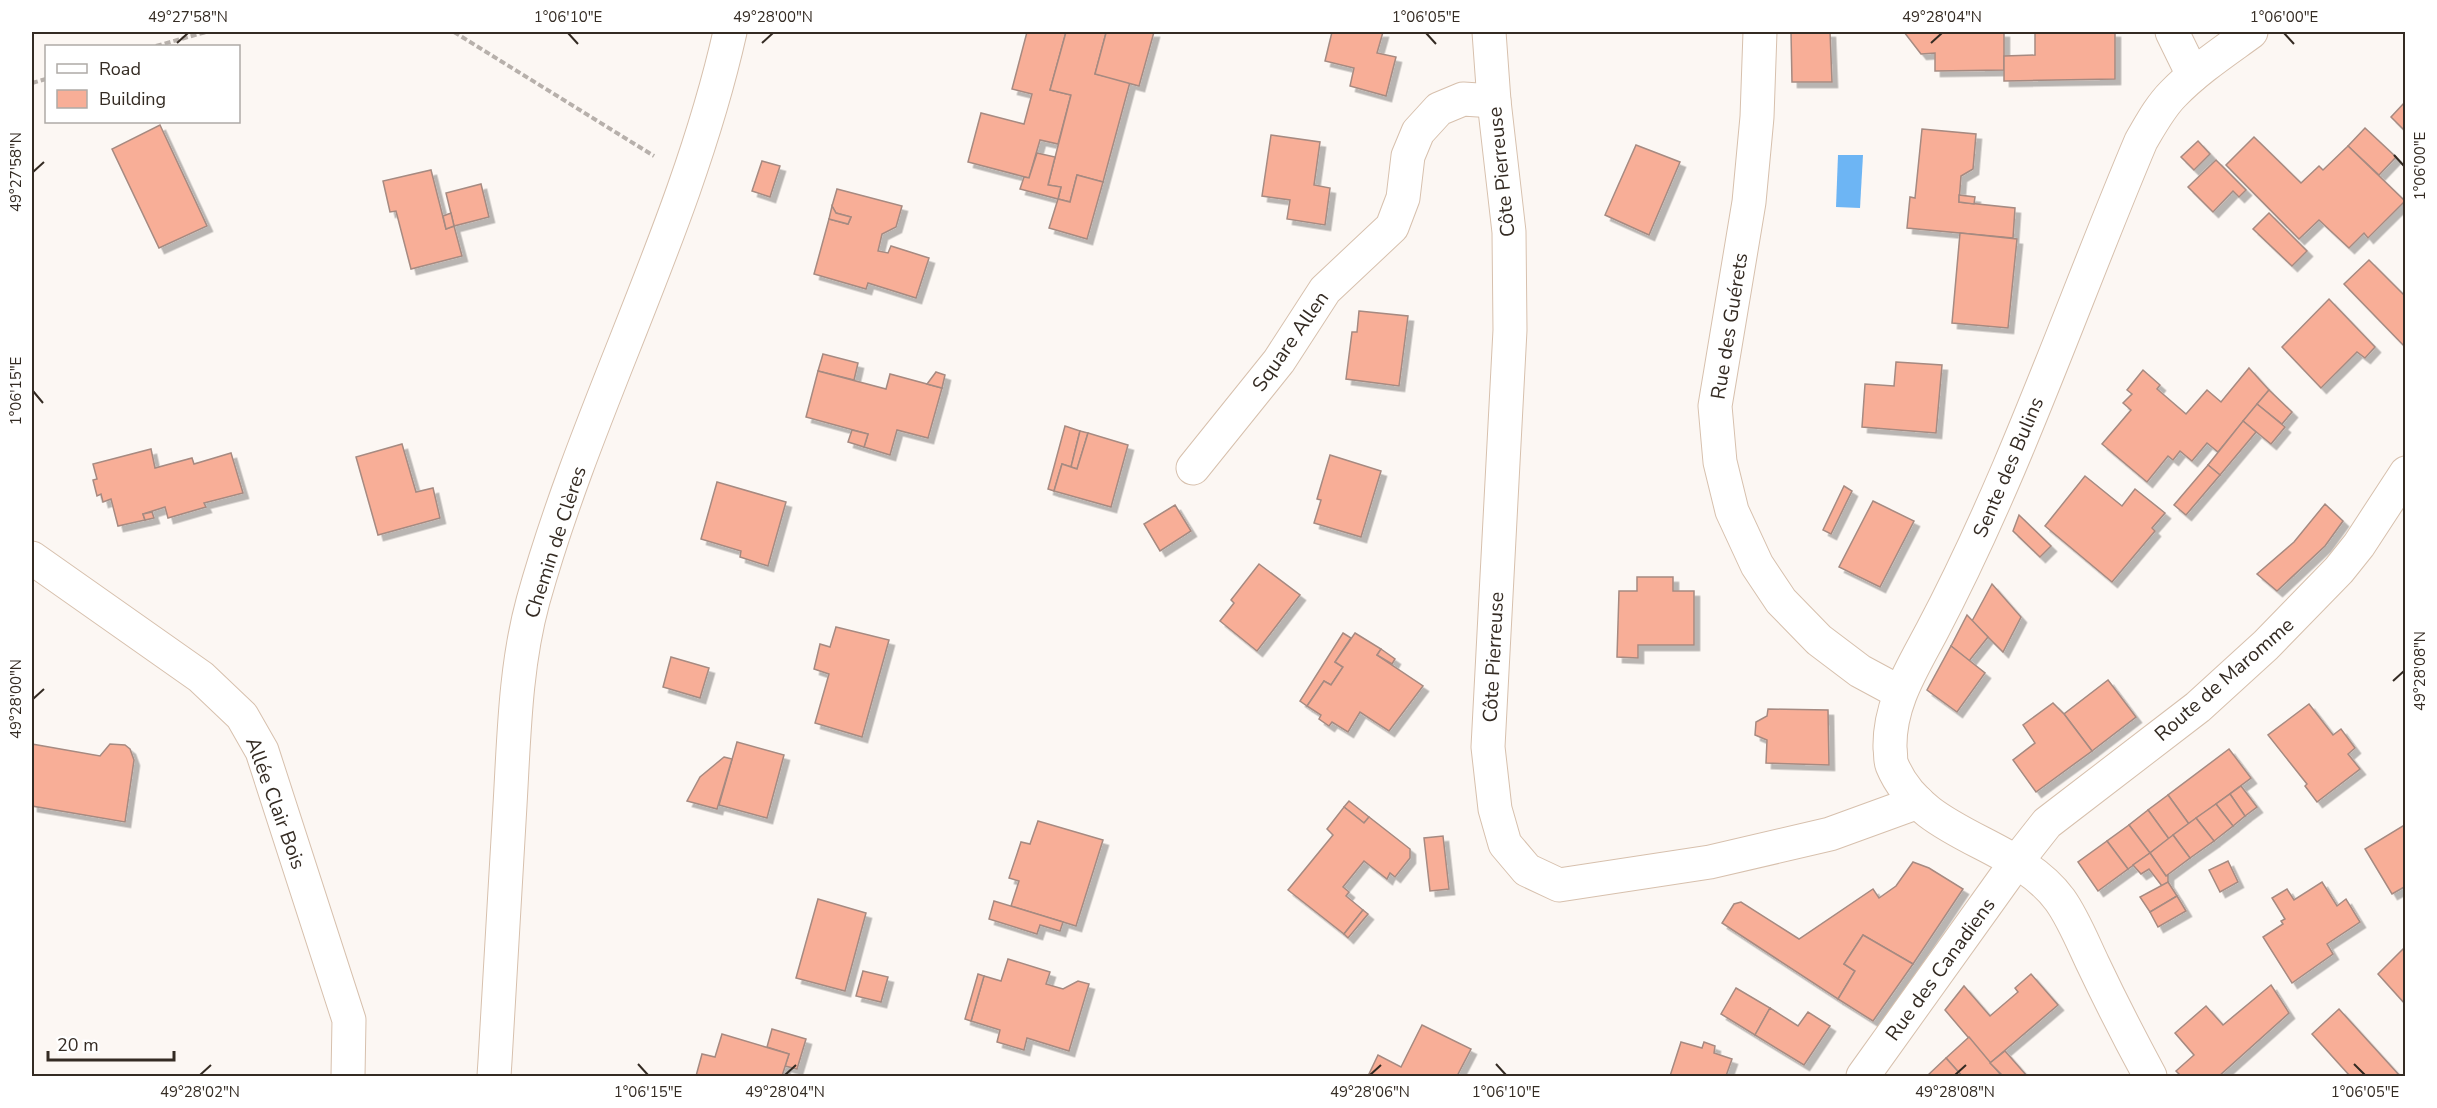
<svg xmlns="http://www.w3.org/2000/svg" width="2437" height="1108" font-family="'Nunito Sans',sans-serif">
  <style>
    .water { fill: #6db5f4 }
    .building { fill: #f8ae97; stroke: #a68a81; stroke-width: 1.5; filter: url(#shadow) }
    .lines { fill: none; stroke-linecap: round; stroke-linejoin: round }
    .minor-casing { stroke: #d7c0ad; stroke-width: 35 }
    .path { stroke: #b7b0ab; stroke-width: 4; stroke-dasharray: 6 3; stroke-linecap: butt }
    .minor { stroke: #fff; stroke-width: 33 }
    .ticks { fill: none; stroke: #342b23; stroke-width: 2 }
    .labels { text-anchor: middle; stroke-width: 6; stroke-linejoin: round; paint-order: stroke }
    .street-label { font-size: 20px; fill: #342b23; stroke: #fff }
    .neatline { fill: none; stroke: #342b23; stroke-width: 2 }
    .ticks-label { font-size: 15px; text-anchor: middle; fill: #342b23 }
  </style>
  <defs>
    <filter id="shadow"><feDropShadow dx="5.5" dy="5.5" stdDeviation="0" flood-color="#0004"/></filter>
  </defs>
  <rect width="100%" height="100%" fill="#fcf7f3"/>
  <path class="water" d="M1838,155h25l-3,53 -24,-1z"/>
  <g class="building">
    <path d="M1027,32h39l-16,58 21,5 -13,49 -18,-4 -11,38 -61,-16 13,-49 43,11 8,-30 -20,-5z"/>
    <path d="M1066,32l40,1 -11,41 35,8 -27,100 -26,-7 -7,27 -12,-3 3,-12 -13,-2 23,-90 -21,-5z"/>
    <path d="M1100,32h54l-15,54 -44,-12 11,-41z"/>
    <path d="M1332,32h51l-6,21 19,4 -10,39 -36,-10 4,-18 -29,-7z"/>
    <path d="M1791,32h39l2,50h-40z"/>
    <path d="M1904,32h100v38l-69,1v-18l-14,1z"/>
    <path d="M2035,32h80v47l-111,2v-25l31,-1z"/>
    <path d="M2406,101v31l-15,-15z"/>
    <path d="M160,125l47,101 -48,22 -47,-99z"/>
    <path d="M2365,128l31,29 -17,18 -31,-29z"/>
    <path d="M1922,129l54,5 -3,35 -12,7 -2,26 56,6 -2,30 -106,-10 3,-31 5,1z"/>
    <path d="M1271,135l49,7 -6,43 16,3 -5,37 -38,-6 3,-19 -28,-4z"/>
    <path d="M2254,137l47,46 18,-17 4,4 25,-24 57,55 -37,37 -4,-5 -15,15 -30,-28 -20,19 -73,-74z"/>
    <path d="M2198,141l12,13 -16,16 -13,-13z"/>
    <path d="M1636,145l44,17 -31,73 -44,-20z"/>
    <path d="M1037,153l18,4 -7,28 13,2 -3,12 -38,-10 4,-12 5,1z"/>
    <path d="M2216,160l30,30 -7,7 -6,-6 -20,21 -25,-25z"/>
    <path d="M762,161l18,5 -10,31 -18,-6z"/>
    <path d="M431,170l15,59 8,-3 8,30 -51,13 -15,-58 -6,1 -7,-31z"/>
    <path d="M1077,175l26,7 -16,57 -38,-11 9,-29 12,3z"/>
    <path d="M481,184l8,33 -35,9 -8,-33z"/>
    <path d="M837,189l65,17 -6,21 -14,7 -4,17 10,2 3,-7 38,12 -13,40 -48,-15 -2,6 -52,-15 15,-55 19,5 3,-7 -15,-4 -4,-7z"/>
    <path d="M1959,195l16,2 -1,7 -15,-2z"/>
    <path d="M832,206l4,7 15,4 -3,7 -19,-5z"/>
    <path d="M451,213l3,13 -8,3 -3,-13z"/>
    <path d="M2269,213l38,38 -15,15 -39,-37z"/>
    <path d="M1960,233l57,6 -9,89 -56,-5z"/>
    <path d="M2369,260l37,37v51l-62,-64z"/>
    <path d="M2329,299l46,48 -10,11 -8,-6 -36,36 -39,-41z"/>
    <path d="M1359,311l49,5 -9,70 -53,-7 6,-47h5z"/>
    <path d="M823,354l35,9 -4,17 -36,-9z"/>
    <path d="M1896,362l46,3 -6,68 -74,-6 3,-43 29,2z"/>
    <path d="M2249,368l20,22 -51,62 -11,-9 -15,18 -12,-10 -7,9 -5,-4 -21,26 -45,-38 29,-34 -8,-7 9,-9 -5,-4 16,-20 17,15 -3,4 29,25 21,-24 14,12z"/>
    <path d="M818,371l68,18 4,-15 52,14 -14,50 -31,-8 -7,25 -26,-8 4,-13 -62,-17z"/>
    <path d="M936,372l9,3 -3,13 -15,-4z"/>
    <path d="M2269,390l23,22 -10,12 -25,-20z"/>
    <path d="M2257,404l28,23 -14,17 -28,-23z"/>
    <path d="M2243,421l13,11 -36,43 -12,-10z"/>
    <path d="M1065,426l15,5 -9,36 -9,-3 -8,27 -6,-2z"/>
    <path d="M852,430l16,4 -4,13 -16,-5z"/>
    <path d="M1080,431l8,2 -11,36 -6,-2z"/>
    <path d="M1088,433l40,12 -17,62 -57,-16 8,-27 15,5z"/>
    <path d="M402,444l14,48 17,-4 7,30 -62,17 -22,-78z"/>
    <path d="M151,449l4,19 37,-10 2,6 37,-11 12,40 -39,10 2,4 -38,11 -3,-11 -22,7 2,6 -27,6 -7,-27 -8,3 -2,-8 -4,2 -4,-16 4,-1 -4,-15z"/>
    <path d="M1330,455l51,16 -20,66 -47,-14 7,-23 -4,-1z"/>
    <path d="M2208,465l12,10 -34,40 -12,-10z"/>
    <path d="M2085,476l37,30 13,-17 30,24 -13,15 3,3 -43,51 -67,-56z"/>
    <path d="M717,482l69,20 -18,64 -28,-9 1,-6 -40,-12z"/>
    <path d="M1844,486l8,5 -21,43 -8,-4z"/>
    <path d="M1873,501l41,20 -34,66 -41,-20z"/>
    <path d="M2325,504l18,17 -18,25 -48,45 -20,-17 37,-32z"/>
    <path d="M1175,505l16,26 -31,20 -16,-27z"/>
    <path d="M152,512l2,6 -9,2 -2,-6z"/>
    <path d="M2019,515l32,31 -11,11 -27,-26z"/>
    <path d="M1259,564l41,31 -43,56 -37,-30 14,-18 -3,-3z"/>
    <path d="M1637,577h36v14h21v54h-56v13l-21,-1 2,-66h18z"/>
    <path d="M1992,584l29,33 -18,35 -31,-31z"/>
    <path d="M1967,615l21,22 -19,24 -18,-15z"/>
    <path d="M836,627l53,13 -27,97 -47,-14 14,-49 -15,-5 6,-25 10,3z"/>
    <path d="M1343,633l8,5 -16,24 8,5 -12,18 -7,-4 -17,25 -7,-5z"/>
    <path d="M1355,633l26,16 -4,6 46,31 -34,45 -29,-19 -12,20 -16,-10 -3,4 -10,-7 2,-4 -14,-9 17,-25 7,4 12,-18 -8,-5z"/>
    <path d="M1951,646l34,27 -28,39 -30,-22z"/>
    <path d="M1381,649l14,10 -3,5 -15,-9z"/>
    <path d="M671,657l38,11 -9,30 -37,-11z"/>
    <path d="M2108,680l28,37 -44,34 -28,-37z"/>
    <path d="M2053,703l11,11 28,37 -56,41 -23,-32 22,-17 -12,-18z"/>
    <path d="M2309,704l24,31 8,-6 14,19 -7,6 12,15 -43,33 -12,-16 2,-2 -39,-49z"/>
    <path d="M1768,709l60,1 1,55 -63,-2 1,-23 -12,-5 1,-13 11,-6z"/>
    <path d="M737,742l47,13 -17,63 -48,-13z"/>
    <path d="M32,744l68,12 10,-12 15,1 5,4 4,11 -9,62 -93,-16z"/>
    <path d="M2229,749l22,29 -62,46 -21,-29z"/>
    <path d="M724,757l8,2 -15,50 -30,-8 13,-24z"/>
    <path d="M2241,786l16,21 -12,9 -15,-22z"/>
    <path d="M2230,794l15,22 -12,10 -17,-22z"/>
    <path d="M2168,795l21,29 -20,15 -21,-29z"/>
    <path d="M1349,801l20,16 -5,6 -20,-16z"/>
    <path d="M2216,804l17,22 -19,15 -18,-23z"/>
    <path d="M1344,807l20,16 5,-6 41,32v9l-15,19 -5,-4 -3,6 -23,-18 -21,26 6,5 -3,4 17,14 -19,24 -56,-44 45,-55 -6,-6z"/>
    <path d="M2148,810l21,29 -19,14 -21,-28z"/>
    <path d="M2196,818l18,23 -24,17 -17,-23z"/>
    <path d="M1038,821l65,19 -27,86 -65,-20 8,-25 -10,-3 12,-36 9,2z"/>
    <path d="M2406,824v62l-14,8 -27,-45z"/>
    <path d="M2129,825l21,28 -22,16 -21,-28z"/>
    <path d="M2173,835l17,23 -24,18 -16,-23z"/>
    <path d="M1443,836l6,53 -19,2 -6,-53z"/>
    <path d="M2107,841l21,28 -30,22 -20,-29z"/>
    <path d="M2150,853l16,23 2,-1v7l-6,4 -13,-17 -8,5 -8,-9z"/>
    <path d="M2228,861l10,21 -18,10 -11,-22z"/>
    <path d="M1913,862l16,6 34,21 -50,75 -50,-29 -19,29 11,7 -17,28 -116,-76 12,-19 7,-2 58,37 74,-50 6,9 17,-12z"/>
    <path d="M2168,882l9,14 -27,16 -10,-15z"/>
    <path d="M2322,882l15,24 9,-7 14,23 -33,22 6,10 -41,29 -29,-46 20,-13 -2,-3 4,-2 -13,-21 15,-9 7,11z"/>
    <path d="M2177,896l9,15 -28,16 -8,-15z"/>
    <path d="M818,899l48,14 -21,78 -49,-13z"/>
    <path d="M994,901l69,21 -3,9 -20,-6 -3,9 -48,-15z"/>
    <path d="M1363,910l5,4 -20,24 -4,-4z"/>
    <path d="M1863,935l50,29 -40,57 -35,-22 17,-28 -11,-7z"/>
    <path d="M2405,947l1,1v57l-28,-31z"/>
    <path d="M1008,959l42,13 -4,12 17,5 15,-8 11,3 -20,67 -42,-13 -3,12 -27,-8 3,-12 -29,-9 13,-45 17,5z"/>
    <path d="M863,971l25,6 -7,25 -25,-6z"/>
    <path d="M978,974l6,2 -13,45 -6,-2z"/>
    <path d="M2031,974l27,31 -68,58 -45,-53 19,-24 26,30 28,-24 -3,-4z"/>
    <path d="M2271,985l18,28 -70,63h-38l-5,-5 18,-16 -19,-22 31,-27 17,19z"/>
    <path d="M1736,988l34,20 -15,27 -34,-21z"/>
    <path d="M1770,1008l28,18 10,-14 22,14 -26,39 -49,-30z"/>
    <path d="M2339,1009l61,67h-50l-38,-42z"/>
    <path d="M1422,1025l49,24 -14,27h-89l10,-21 23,12z"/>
    <path d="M772,1029l34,10 -9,30 -12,-3 4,-12 -22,-7z"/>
    <path d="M722,1034l67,20 -7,22h-86l6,-22 13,3z"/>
    <path d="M1969,1037l31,37 -3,2h-35l-16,-18z"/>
    <path d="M1681,1042l21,6 2,-6 11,4 -1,7 18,6 -6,17h-56z"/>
    <path d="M2005,1051l22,25h-24l-13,-13z"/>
    <path d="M1946,1058l16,18h-35z"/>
  </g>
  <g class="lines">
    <defs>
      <g id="minor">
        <path d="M1489,32l5,69 15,131 1,98 -22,417 7,62 10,35 22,26 32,15 151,-23 120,-28 88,-32"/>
        <path d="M1760,32l-3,85 -8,85 -34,204 5,56 12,49 25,54 24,36 38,39 41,31 39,21"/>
        <path d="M2172,32l21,43"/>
        <path d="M1193,468l86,-107 46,-71 67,-63 11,-29 5,-42 10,-24 21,-23 24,-10 31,2"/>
        <path d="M32,558l169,119 41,39 20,35 87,269 -1,56"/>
        <path d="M494,1076c6,-90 11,-180 16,-271 4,-68 5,-138 23,-204 54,-194 153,-373 197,-569"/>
        <path d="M1863,1076l154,-215 30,-38 151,-116 68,-62 73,-75 20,-25 47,-72"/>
        <path d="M2150,1076c-20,-37 -39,-74 -57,-112 -10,-21 -20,-46 -33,-64 -44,-60 -138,-62 -168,-135 -2,-5 -1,-11 -2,-17 -1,-44 22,-79 42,-117 83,-157 140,-327 209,-490 10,-17 19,-34 32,-47 23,-24 52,-43 78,-62"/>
      </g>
    </defs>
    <use href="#minor" class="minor-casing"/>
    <g class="path">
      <path d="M454,32l200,124"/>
      <path d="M156,46l50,-14"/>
      <path d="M32,83l14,-4"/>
    </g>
    <use href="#minor" class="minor"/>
  </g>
  <path class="ticks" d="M568,33l10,11M1426,33l10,11M2284,33l10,11M177,43l11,-10M762,43l11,-10M1931,43l11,-10M2394,155l10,11M33,172l11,-10M33,391l10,12M2393,681l11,-10M33,699l11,-10M638,1064l10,11M1496,1064l10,11M2354,1064l11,11M200,1075l11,-10M785,1075l11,-10M1370,1075l11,-10M1955,1075l11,-10"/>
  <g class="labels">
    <g class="street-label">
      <text transform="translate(1501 172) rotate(-96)" y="7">Côte Pierreuse</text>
      <text transform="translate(1729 326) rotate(-81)" y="7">Rue des Guérets</text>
      <text transform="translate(1290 341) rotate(-55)" y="7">Square Allen</text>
      <text transform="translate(2008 467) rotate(-67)" y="7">Sente des Bulins</text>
      <text transform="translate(555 542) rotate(-72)" y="7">Chemin de Clères</text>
      <text transform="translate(1493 657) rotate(-87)" y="7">Côte Pierreuse</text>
      <text transform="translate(2224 679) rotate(-41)" y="7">Route de Maromme</text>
      <text transform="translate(276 803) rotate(70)" y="7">Allée Clair Bois</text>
      <text transform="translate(1940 969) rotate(-54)" y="7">Rue des Canadiens</text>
    </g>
  </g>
  <rect width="2437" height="1108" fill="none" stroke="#ffffff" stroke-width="66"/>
  <rect x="45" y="45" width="195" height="78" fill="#ffffff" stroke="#aeaaa7" stroke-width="1.5"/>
  <rect x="57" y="64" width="30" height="9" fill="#ffffff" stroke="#aeaaa7" stroke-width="1.5"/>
  <text x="99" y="75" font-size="18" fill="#342b23">Road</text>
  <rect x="57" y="90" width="30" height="18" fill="#f8ae97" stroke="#aeaaa7" stroke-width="1.5"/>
  <text x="99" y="105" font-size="18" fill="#342b23">Building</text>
  <path d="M48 1051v9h126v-9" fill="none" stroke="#342b23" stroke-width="3"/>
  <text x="57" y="1051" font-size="18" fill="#342b23" stroke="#ffffff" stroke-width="4.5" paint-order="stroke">20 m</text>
  <rect x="33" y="33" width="2371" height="1042" class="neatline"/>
  <g class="ticks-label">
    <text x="188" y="22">49°27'58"N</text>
    <text x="568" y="22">1°06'10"E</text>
    <text x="773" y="22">49°28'00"N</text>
    <text x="1426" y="22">1°06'05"E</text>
    <text x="1942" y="22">49°28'04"N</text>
    <text x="2284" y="22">1°06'00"E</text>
    <text transform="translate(2420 166) rotate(-90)" y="5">1°06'00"E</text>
    <text transform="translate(16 172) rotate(-90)" y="5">49°27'58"N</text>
    <text transform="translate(16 391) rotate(-90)" y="5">1°06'15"E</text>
    <text transform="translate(2420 671) rotate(-90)" y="5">49°28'08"N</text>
    <text transform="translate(16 699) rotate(-90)" y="5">49°28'00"N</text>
    <text x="200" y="1097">49°28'02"N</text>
    <text x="648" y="1097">1°06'15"E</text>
    <text x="785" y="1097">49°28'04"N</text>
    <text x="1370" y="1097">49°28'06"N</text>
    <text x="1506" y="1097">1°06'10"E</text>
    <text x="1955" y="1097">49°28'08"N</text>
    <text x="2365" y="1097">1°06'05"E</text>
  </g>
</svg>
